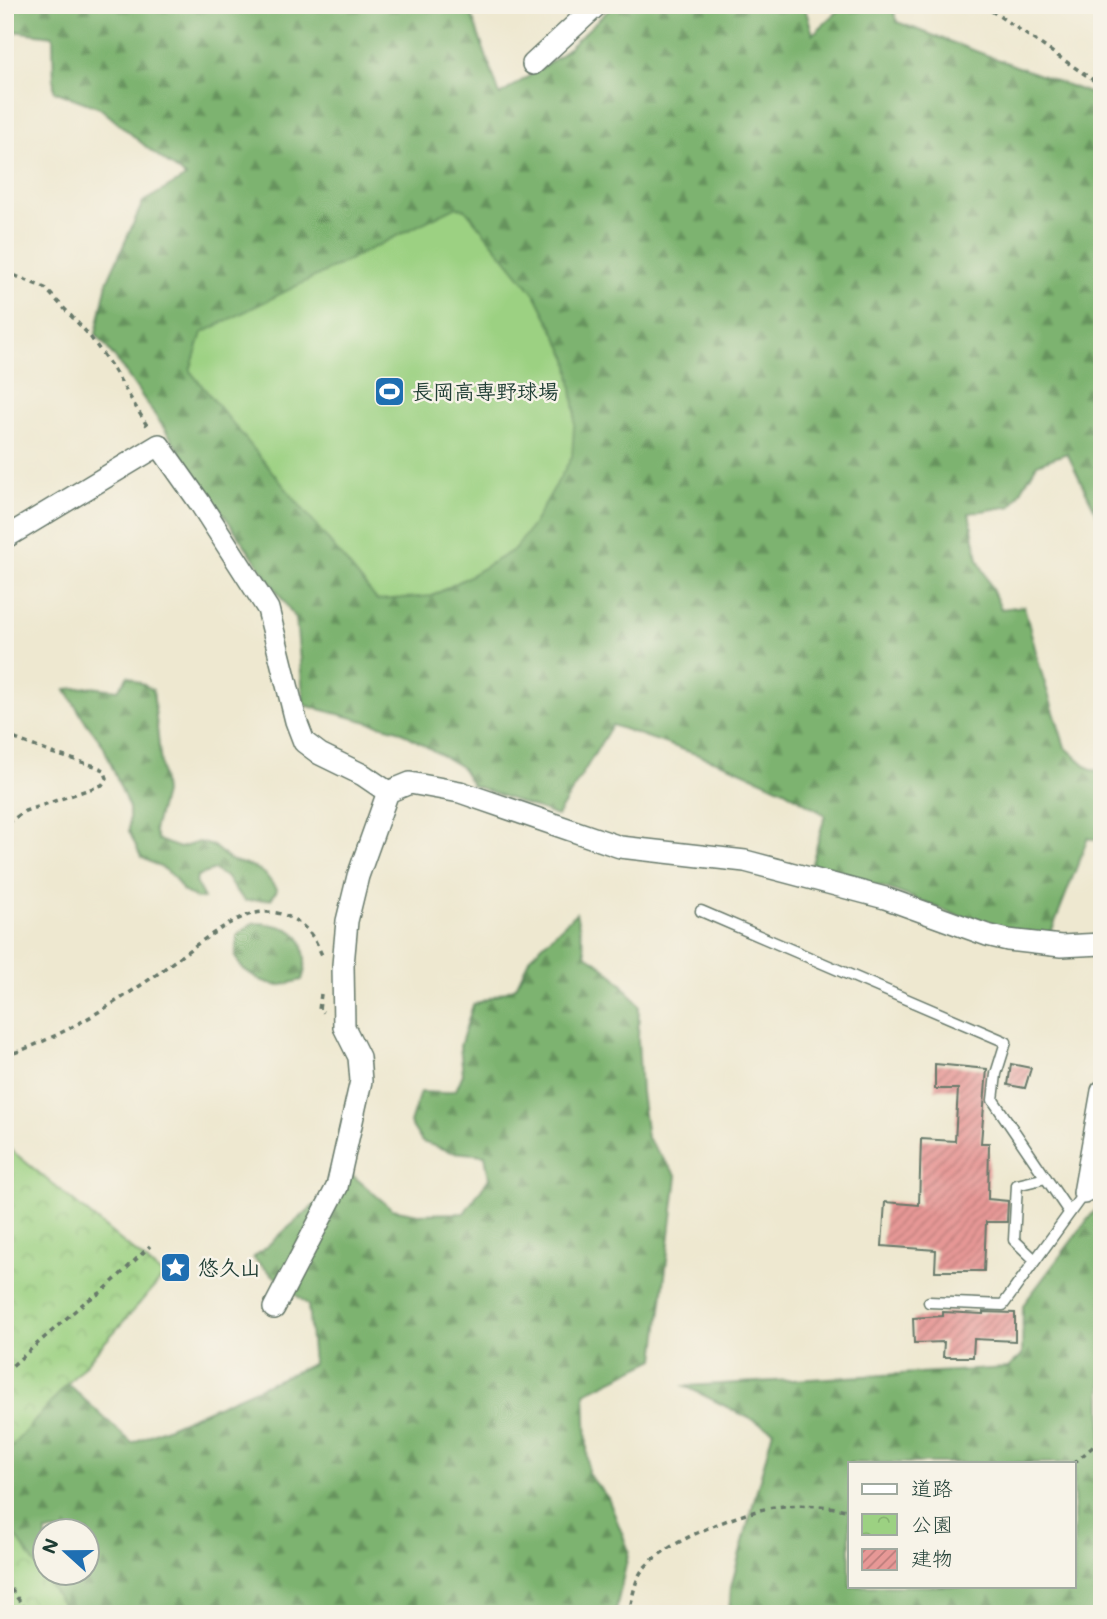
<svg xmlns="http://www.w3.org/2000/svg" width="1107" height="1619" font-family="Mali,'Klee One',sans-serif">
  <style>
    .forest { fill: url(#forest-firs); stroke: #4e7852; stroke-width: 2; fill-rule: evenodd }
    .park { fill: url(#park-crowns); stroke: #5e875b; stroke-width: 2 }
    .pitch { fill: #9cd182; stroke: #5e875b; stroke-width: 2 }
    .building { fill: url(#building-hatch) }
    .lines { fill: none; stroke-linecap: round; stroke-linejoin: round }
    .service-casing { stroke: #67796b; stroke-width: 13 }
    .minor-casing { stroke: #67796b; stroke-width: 24 }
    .path { stroke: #67796b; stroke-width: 3.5; stroke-dasharray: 5 5; stroke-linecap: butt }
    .service { stroke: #fff; stroke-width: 10 }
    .minor { stroke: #fff; stroke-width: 21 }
    .labels { text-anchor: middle; stroke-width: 5; stroke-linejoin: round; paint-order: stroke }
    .poi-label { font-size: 21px; font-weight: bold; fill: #1f3d34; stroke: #f7f3e8; text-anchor: start }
  </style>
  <defs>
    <pattern id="forest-firs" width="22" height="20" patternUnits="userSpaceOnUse" patternTransform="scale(1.75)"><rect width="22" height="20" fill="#7db370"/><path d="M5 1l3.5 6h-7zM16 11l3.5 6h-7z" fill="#66935d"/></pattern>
    <pattern id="park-crowns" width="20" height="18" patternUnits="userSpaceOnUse" patternTransform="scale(1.75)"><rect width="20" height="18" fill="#9cd182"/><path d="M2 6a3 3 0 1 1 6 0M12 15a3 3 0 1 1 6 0" fill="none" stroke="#86b471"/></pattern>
    <pattern id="building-hatch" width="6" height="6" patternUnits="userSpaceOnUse" patternTransform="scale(1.75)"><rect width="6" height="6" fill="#e79896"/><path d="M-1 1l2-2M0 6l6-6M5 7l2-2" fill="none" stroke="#bb7d7b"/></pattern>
  </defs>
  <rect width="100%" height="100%" fill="#f7f3e8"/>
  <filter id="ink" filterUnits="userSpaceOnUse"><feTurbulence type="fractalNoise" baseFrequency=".0143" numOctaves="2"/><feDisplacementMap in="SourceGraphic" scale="14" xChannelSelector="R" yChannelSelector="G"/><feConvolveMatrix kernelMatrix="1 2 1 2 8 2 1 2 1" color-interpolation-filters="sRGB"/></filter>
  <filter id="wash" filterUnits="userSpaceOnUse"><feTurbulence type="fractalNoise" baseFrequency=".00686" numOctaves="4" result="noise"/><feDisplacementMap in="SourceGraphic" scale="28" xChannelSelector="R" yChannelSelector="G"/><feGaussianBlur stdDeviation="1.57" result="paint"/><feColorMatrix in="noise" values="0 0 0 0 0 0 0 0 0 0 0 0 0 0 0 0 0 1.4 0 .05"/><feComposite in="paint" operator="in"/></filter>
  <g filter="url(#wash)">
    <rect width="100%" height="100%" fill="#eee8d0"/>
    <g class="forest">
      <path d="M5,5h463l32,90 61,-40 53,-50h190l9,29 32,-29h47l5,17 205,76v426l-35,-71 -30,11 -25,42 -43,7 9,46 23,50 23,-3 17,65 24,76 26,23 11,1v71l-14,-4 -40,102 -51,-9 -105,-41 -81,-23 14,-52 -41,-25 -51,-23 -121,-42 -55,91 -85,-31 -11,-18 -63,-37 -94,-25 -8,-86 -177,-256 -23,-29 11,-52 36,-80 43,-25 -36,-27 -50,-42 -46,-17 -1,-55 -48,-6zM536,296l32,63 7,53 -60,137 -49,29 -34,18z"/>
      <path d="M128,676l25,14 11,103 -10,37 4,10 22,8 19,-6 14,4 17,14 24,7 11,7 12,16 -6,9 -26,2 -11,-12 -7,-11 -13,-8 -17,6 -1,7 8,15 -7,1 -14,-8 -8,-12 -9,-9 -25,-13 -12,-26v-23l-26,-63 -18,-24 -20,-32 25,-2 28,3z"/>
      <path d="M576,913l10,42c25,15 35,27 53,50l-1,35 3,52 6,46 30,38 -22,183 -70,34 3,81 20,24 21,53 -14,63h-610v-460l58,226 69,63 181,-79 -5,-59 -55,-47 98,-84 41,35 26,5 46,-1 25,-35 -4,-23 -33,-3 -30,-10 -12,-19 10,-31 23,1 13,-3 7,-16 -3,-28 13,-41 43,-18 14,-30zM46,1532h42v42h-42z"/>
      <path d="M253,923c16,1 39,2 48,17 2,4 2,8 3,12 2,10 2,18 -2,28l-24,6 -18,-6 -18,-12 -7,-12 3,-22z"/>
      <path d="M1102,1185v429h-373l2,-27 42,-157 -88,-44 323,-18 14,-13 1,-50 75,-99zM1074,1463v123h-224v-123z"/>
    </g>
    <g class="park">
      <path d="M5,1145l159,131 -159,178z"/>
      <path d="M5,1520l64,94h-64z"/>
    </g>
    <path class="pitch" d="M455,207l10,2 71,87 32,63 7,53 -3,45 -38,66 -19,26 -49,29 -34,18 -55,4 -187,-229 12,-38z"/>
    <g id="blocks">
      <g class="building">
        <path d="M935,1064l52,5 -6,74h8l-1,56 20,2 -1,21h-21l-2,49h-49l1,-21 -54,-4 3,-44 34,3 2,-66 34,2 3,-52h-23z"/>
        <path d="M1011,1064l20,4 -6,20 -17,-3z"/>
        <path d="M943,1312l40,2v-2l32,1v28l-41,-2 -1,18h-30l1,-15 -30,1 -1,-25 30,-2z"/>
      </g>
    </g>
  </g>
  <g filter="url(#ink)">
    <use href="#blocks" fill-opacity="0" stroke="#67796b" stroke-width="2"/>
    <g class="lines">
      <defs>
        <g id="service">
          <path d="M701,911l305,131 -10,32 -3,26 76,112"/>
          <path d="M1035,1260l-21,-20 3,-55 29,-7"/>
          <path d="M929,1302l74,3 81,-112"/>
        </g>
        <g id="minor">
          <path d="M533,64l64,-59"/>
          <path d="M8,536l151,-91 41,58 68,106 28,112 8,21 16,12 43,21 25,17"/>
          <path d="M1084,1193l18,-102"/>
          <path d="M274,1308l63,-121 24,-106 -2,-24 -15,-30 -1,-62 4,-44 11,-45 30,-84 22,-9 50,9 160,55 125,14 140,37 102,37 21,5 53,6 41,-2"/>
        </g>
      </defs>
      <use href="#service" class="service-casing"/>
      <use href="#minor" class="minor-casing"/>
      <g class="path">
        <path d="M983,5l119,81"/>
        <path d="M5,265l6,9"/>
        <path d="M5,276l6,-2 34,14 44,47 23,32 37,62"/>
        <path d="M5,735l47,18 43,13 9,4 3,8 -5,7 -77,26 -20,14"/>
        <path d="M321,994l-2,16 4,2"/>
        <path d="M5,1056c55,-18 104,-49 151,-81 24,-18 72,-57 100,-62 22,-4 43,5 56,23 4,5 7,13 10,19"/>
        <path d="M5,1372l80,-70 17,-10 48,-46"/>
        <path d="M1074,1463l28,-24"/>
        <path d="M5,1581l24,33"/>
        <path d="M629,1614c3,-13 5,-31 12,-42 20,-29 99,-60 134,-65 25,-3 50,-2 75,4"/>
      </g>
      <use href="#service" class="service"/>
      <use href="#minor" class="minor"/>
    </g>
  </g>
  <defs>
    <symbol id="stadium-square" viewBox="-11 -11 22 22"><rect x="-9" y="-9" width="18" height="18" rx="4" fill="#1f6fb2" stroke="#f7f3e8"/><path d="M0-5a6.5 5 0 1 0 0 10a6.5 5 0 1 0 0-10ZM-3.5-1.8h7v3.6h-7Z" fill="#fff"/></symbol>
    <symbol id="sight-square" viewBox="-11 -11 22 22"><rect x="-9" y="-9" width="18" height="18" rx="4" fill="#1f6fb2" stroke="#f7f3e8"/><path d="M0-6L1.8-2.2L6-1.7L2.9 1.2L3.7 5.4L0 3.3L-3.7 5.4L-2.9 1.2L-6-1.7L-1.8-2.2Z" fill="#fff"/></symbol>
  </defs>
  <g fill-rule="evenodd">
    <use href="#stadium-square" x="372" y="374" width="35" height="35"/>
    <use href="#sight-square" x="158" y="1250" width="35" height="35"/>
  </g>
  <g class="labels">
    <g class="poi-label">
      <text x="412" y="399">長岡高専野球場</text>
      <text x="198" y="1275">悠久山</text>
    </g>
  </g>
  <rect width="1107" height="1619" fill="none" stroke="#f7f3e8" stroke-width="28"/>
  <rect x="848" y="1462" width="228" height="126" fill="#f7f3e8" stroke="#a1aaa0" stroke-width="2"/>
  <rect x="862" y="1484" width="35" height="10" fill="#ffffff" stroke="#a1aaa0" stroke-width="2"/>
  <text x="911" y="1496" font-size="21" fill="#1f3d34">道路</text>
  <rect x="862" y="1514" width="35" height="21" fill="url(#park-crowns)" stroke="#a1aaa0" stroke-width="2"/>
  <text x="911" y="1532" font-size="21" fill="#1f3d34">公園</text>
  <rect x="862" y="1549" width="35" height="21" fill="url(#building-hatch)" stroke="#a1aaa0" stroke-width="2"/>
  <text x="911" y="1566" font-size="21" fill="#1f3d34">建物</text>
  <g transform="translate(66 1552) rotate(291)"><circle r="33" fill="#f7f3e8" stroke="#a1aaa0" stroke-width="2"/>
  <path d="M0-5L12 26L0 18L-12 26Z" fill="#1f6fb2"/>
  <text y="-10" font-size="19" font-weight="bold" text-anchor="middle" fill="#1f3d34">N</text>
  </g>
</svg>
